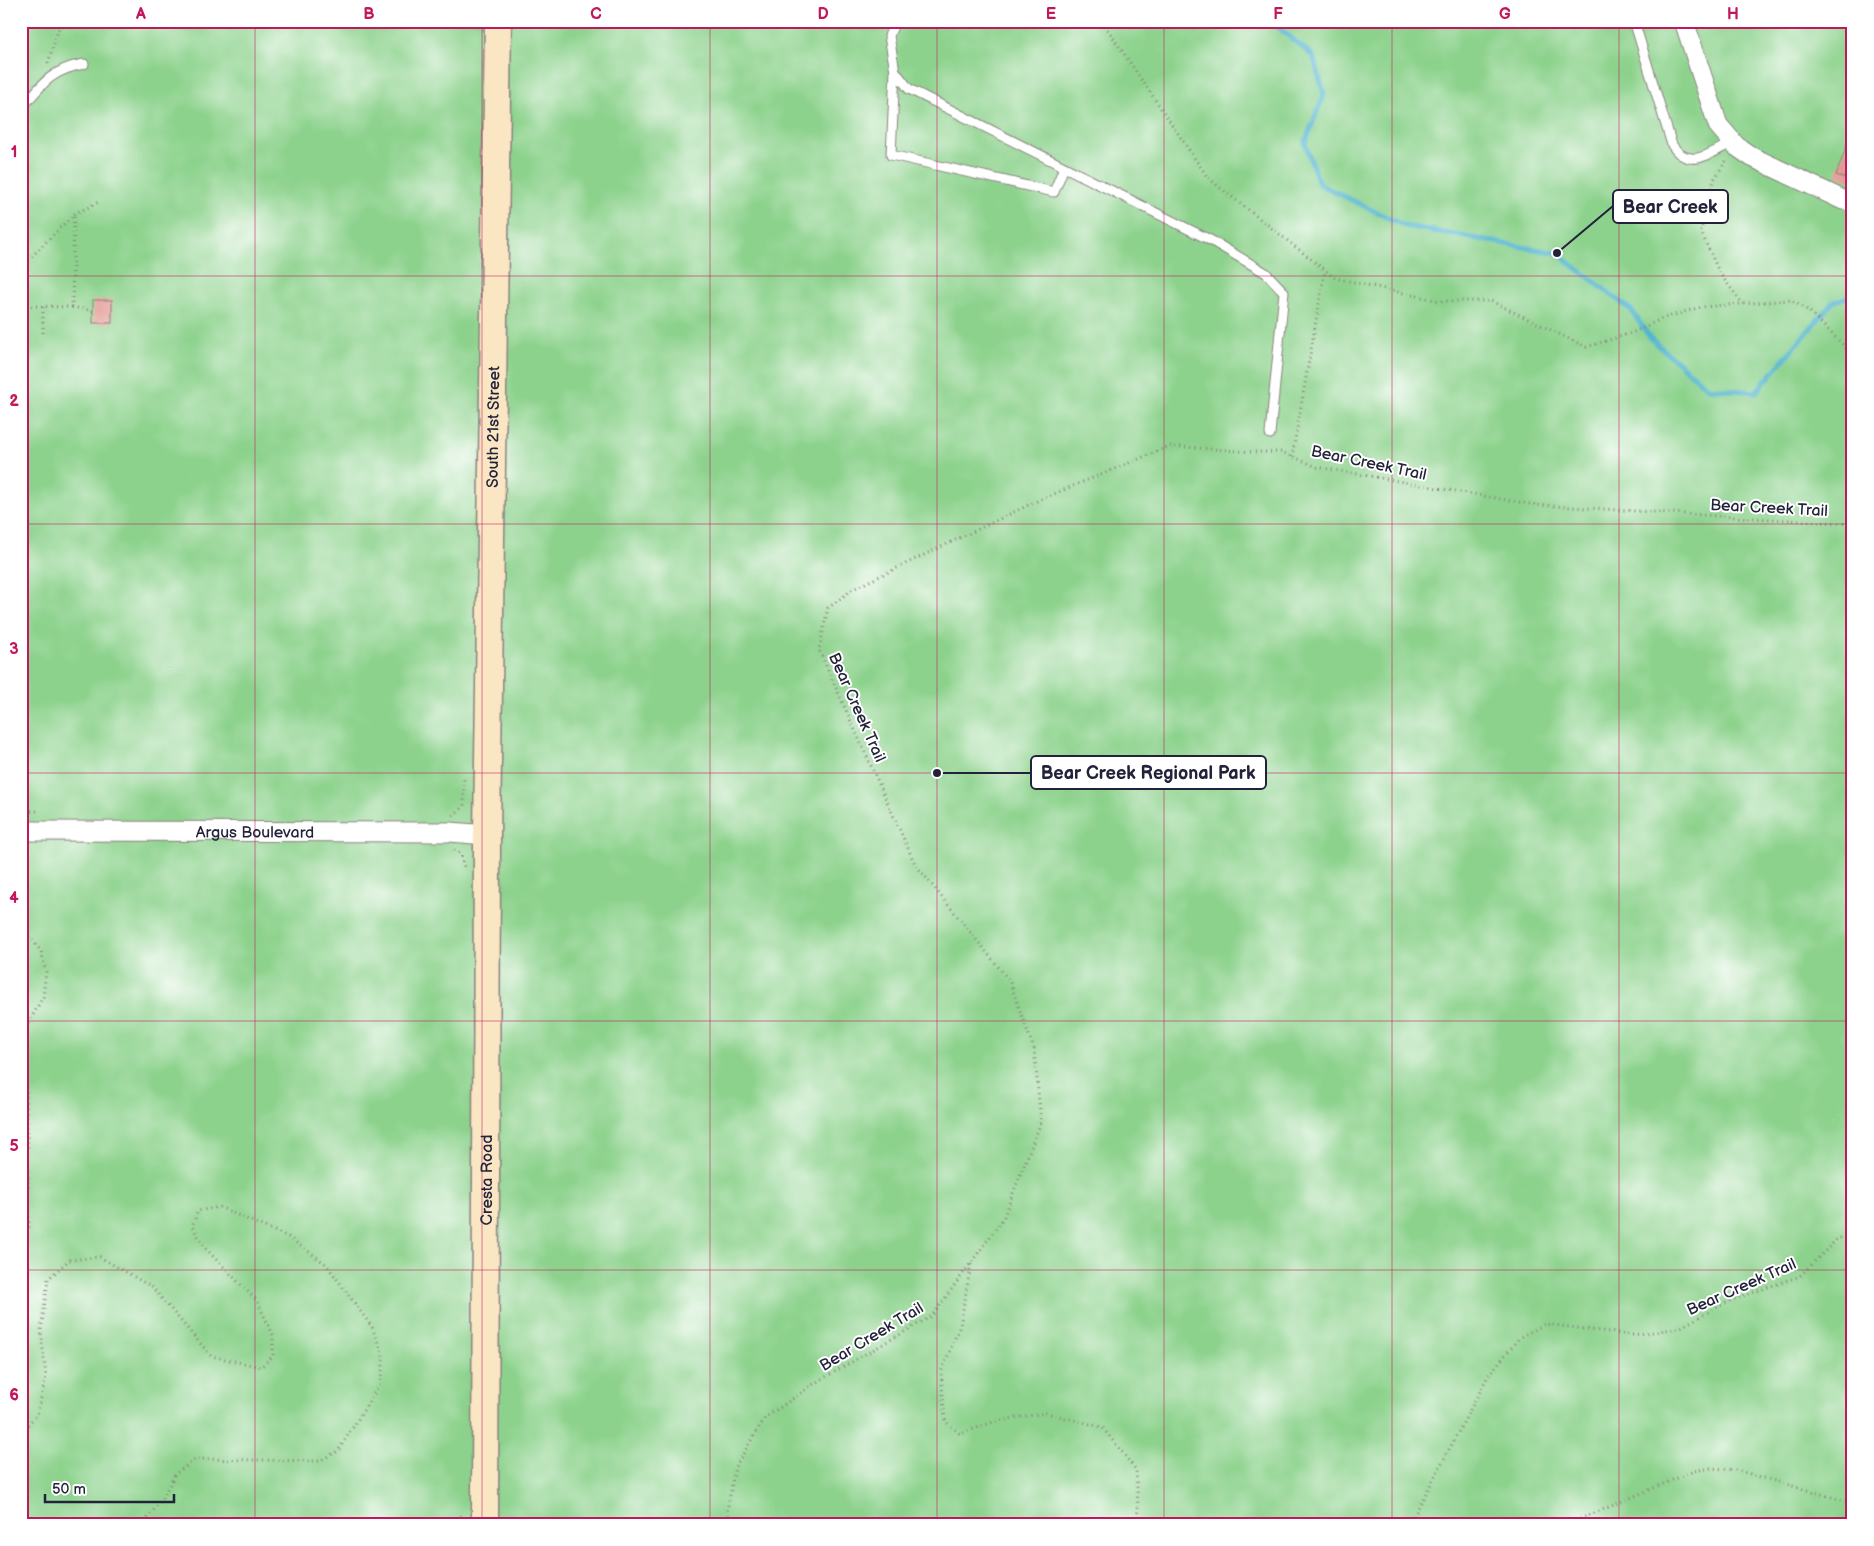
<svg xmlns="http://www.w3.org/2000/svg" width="1874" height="1546" font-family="'Balsamiq Sans',sans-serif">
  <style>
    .green { fill: #8cd28c; stroke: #577a64 }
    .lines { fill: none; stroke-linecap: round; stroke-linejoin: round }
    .stream { stroke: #50b3cf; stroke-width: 5 }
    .building { fill: #e29993 }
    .lane-casing { stroke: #8a817e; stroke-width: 11 }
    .street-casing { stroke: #8a817e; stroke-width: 21 }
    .secondary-casing { stroke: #8a817e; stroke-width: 29 }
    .path { stroke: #8a817e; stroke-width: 3; stroke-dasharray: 1 4; stroke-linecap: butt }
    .lane { stroke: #fff; stroke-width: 9 }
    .street { stroke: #fff; stroke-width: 19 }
    .secondary { stroke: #fbe6c4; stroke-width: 26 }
    .grid { fill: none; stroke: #c2185b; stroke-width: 1; stroke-opacity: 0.55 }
    .labels { text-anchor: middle; stroke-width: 4; stroke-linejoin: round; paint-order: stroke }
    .street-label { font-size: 16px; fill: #22223b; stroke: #fff }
    .leader { fill: none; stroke: #22223b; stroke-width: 2 }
    .callout-dot { fill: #22223b; stroke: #fff; stroke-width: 2 }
    .callout { fill: #fff; stroke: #22223b; stroke-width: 2 }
    .callout-label { font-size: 18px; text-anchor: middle; font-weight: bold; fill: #22223b }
    .neatline { fill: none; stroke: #c2185b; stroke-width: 2 }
    .grid-label { font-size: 16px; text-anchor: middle; font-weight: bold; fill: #c2185b }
  </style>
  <rect width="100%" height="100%" fill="#fff"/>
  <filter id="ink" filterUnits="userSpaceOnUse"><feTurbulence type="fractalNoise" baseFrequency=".02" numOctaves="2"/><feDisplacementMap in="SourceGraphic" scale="10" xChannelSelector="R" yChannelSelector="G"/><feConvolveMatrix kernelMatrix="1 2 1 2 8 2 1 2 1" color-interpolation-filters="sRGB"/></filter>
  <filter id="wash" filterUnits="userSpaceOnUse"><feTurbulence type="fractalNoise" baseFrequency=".0096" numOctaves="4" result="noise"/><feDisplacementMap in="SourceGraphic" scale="20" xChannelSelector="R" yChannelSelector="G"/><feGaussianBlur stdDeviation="1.12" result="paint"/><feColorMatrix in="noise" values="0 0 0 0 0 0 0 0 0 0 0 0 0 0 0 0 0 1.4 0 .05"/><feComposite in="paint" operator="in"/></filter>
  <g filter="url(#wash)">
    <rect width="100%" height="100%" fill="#f1e0c0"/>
    <rect class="green" x="21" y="21" width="1832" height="1504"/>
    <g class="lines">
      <path class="stream" d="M1159,21l7,4 45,-1 64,1 38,31 11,38 -19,49 14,41 86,42 152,27 74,57 20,29 57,49 48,4 77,-90 20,-7"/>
    </g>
    <g id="blocks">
      <g class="building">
        <path d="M1851,134l2,1v46l-17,-6z"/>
        <rect x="93" y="300" width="19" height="23"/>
      </g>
    </g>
  </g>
  <g filter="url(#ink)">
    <use href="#blocks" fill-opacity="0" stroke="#8a817e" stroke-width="1"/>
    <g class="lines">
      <defs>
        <g id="lane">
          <path d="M895,21l-6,15 6,35"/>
          <path d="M1634,21l38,124c17,26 39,8 61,-3"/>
          <path d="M21,109c20,-24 31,-40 63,-45"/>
          <path d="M1064,167l-10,25 -163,-37 4,-84 14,18 303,152 54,32 18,19 -14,142"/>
        </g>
        <g id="street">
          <path d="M1684,21l34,104 18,21 16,11 91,43 10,2"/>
          <path id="s1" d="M21,831l429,1 37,3"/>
        </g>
        <g id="secondary">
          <path id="s2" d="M485,1525l2,-690 11,-814"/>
        </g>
      </defs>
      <use href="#lane" class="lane-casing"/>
      <use href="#street" class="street-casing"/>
      <use href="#secondary" class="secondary-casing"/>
      <g class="path">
        <path d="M1102,21l106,157 127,100 105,23h51l95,46 46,-14 29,-14 40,-12 90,-7 18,11 44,44"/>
        <path d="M48,63l13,-42"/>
        <path d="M1726,161l-11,17 -9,23 -5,31 19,42 23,30"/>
        <path d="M21,267l53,-53 27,-13"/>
        <path d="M21,306l51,1 2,-93"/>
        <path d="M43,307v30"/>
        <path d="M72,307l21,4"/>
        <path d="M1292,457l33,-187"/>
        <path d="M21,811h16"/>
        <path d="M453,815l11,-8v-30"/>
        <path d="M454,850l7,4 3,13"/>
        <path d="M21,931l4,1 16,19 5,21 -3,25 -18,32 4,199 -8,5"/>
        <path d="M21,1079l8,2"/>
        <path d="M971,1264l-11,62 -19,46 4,49 15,13 36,-13 50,-8 56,14 34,43 2,38 -2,17"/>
        <path d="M21,1432l16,-17 9,-38 -5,-46 7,-52 21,-19 31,-3 52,30 59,69 50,11 12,-11v-21l-16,-34 -53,-54 -12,-21 6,-15 21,-4 69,30 38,27 46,63 12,31 -4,26 -42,67 -19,10 -123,-2 -21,15 -14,27 -19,24"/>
        <path d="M456,1525l7,-12"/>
        <path d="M731,1525l-4,-14 8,-44 30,-49 50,-35 117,-67 71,-97 38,-97 -7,-73 -25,-69 -94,-116 -96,-214 9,-42 25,-19 186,-89 131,-54 82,6h30l35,15 219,38 317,19"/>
        <path d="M1217,1525l13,-6 26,6"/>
        <path d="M1409,1525l79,-149 32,-39 25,-13 88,11 46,-7 50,-27 71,-25 38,-38 15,-1"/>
        <path d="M1566,1525l128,-54 17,-3 25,2 117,33"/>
      </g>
      <use href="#lane" class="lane"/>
      <use href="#street" class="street"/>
      <use href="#secondary" class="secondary"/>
    </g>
  </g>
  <path class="grid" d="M255,21v1504M482,21v1504M710,21v1504M937,21v1504M1164,21v1504M1392,21v1504M1619,21v1504M21,276h1832M21,524h1832M21,773h1832M21,1021h1832M21,1270h1832"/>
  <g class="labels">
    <g class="street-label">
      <text dy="6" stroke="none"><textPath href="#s2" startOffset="1098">South 21st Street</textPath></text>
      <text transform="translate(1369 462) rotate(12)" y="6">Bear Creek Trail</text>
      <text transform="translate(1769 507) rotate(3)" y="6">Bear Creek Trail</text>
      <text transform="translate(858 707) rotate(66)" y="6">Bear Creek Trail</text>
      <text dy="6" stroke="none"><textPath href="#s1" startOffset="234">Argus Boulevard</textPath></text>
      <text dy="6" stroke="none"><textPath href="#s2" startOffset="345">Cresta Road</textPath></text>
      <text transform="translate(1741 1286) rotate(-24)" y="6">Bear Creek Trail</text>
      <text transform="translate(871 1336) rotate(-31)" y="6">Bear Creek Trail</text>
    </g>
  </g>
  <path class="leader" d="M1557 253L1613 206M937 773L1031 773"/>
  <g class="callout-dot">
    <circle cx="1557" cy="253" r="5"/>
    <circle cx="937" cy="773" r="5"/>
  </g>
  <g class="callout">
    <rect x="1613" y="190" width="115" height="33" rx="5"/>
    <rect x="1031" y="756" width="235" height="33" rx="5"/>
  </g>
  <g class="callout-label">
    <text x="1670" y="213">Bear Creek</text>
    <text x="1148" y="779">Bear Creek Regional Park</text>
  </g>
  <rect width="1874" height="1546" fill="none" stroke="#fff" stroke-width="55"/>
  <path d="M45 1494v8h129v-8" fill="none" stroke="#22223b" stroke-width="2.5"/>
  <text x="52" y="1494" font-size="15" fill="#22223b" stroke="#ffffff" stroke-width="4" paint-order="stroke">50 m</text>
  <rect x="28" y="28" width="1818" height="1490" class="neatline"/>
  <g class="grid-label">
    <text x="141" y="19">A</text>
    <text x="369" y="19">B</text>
    <text x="596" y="19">C</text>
    <text x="823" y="19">D</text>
    <text x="1051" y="19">E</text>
    <text x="1278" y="19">F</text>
    <text x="1505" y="19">G</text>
    <text x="1733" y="19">H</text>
    <text x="14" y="157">1</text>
    <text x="14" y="406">2</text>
    <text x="14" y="654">3</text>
    <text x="14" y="903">4</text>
    <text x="14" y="1151">5</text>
    <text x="14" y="1400">6</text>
  </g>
</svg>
